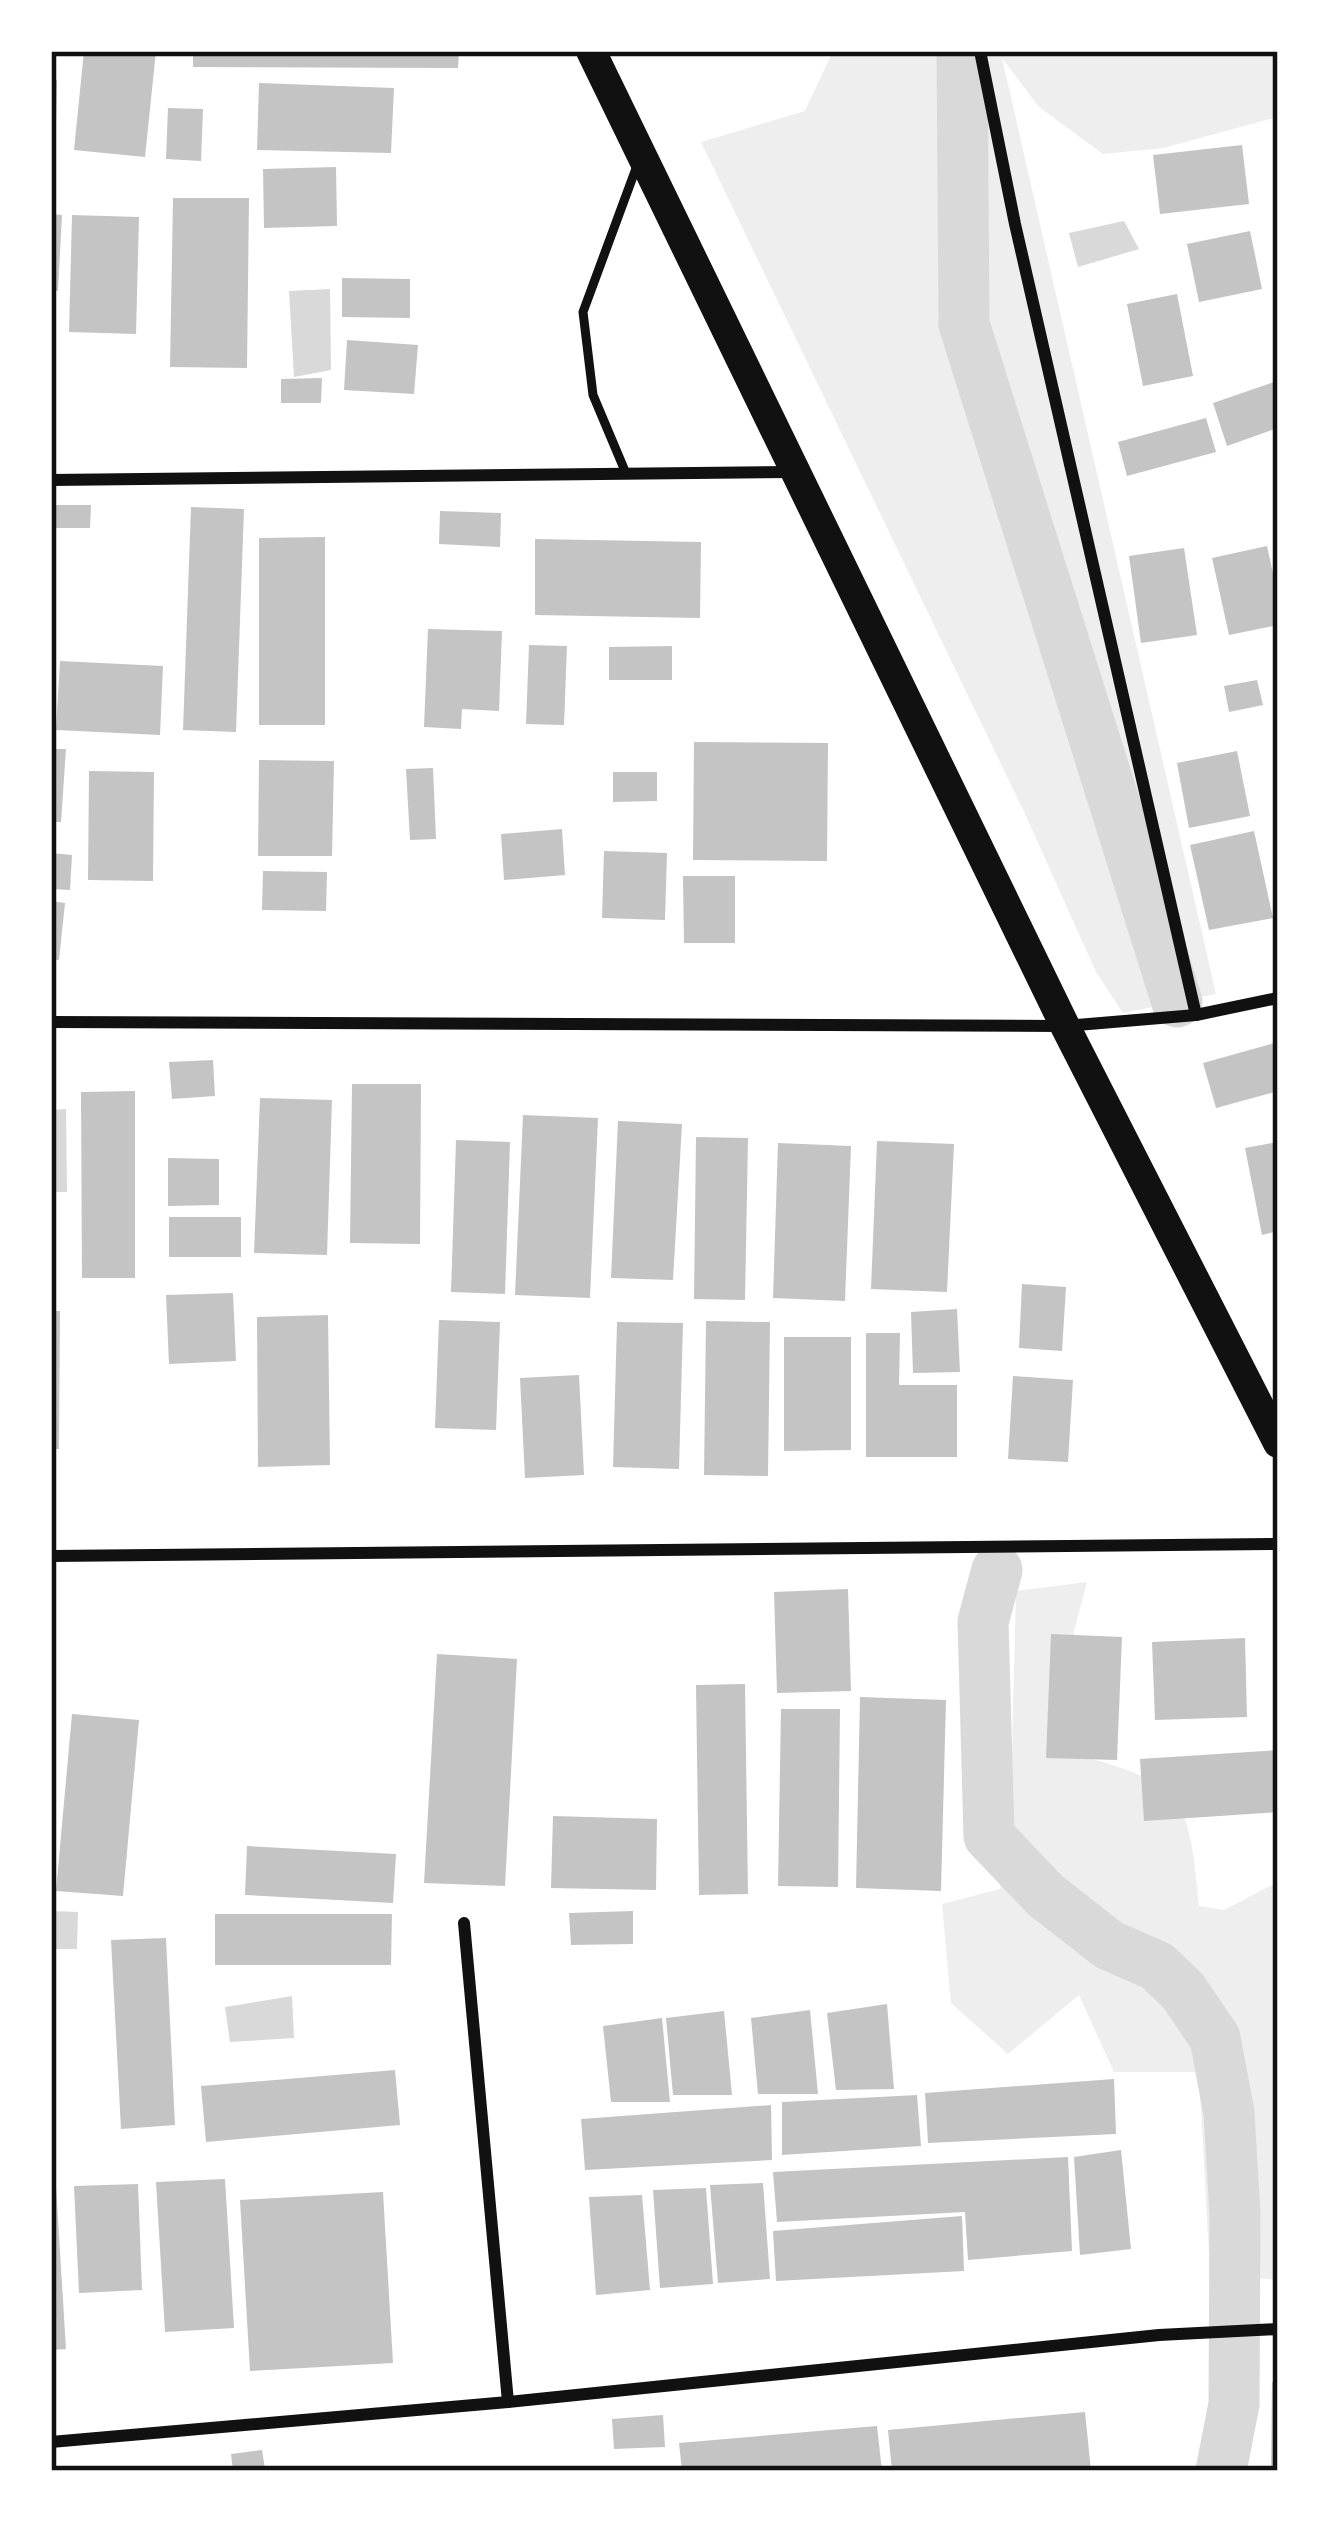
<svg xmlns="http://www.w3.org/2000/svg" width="1329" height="2522" font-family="'DM Sans',sans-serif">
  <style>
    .green { fill: #eee }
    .water { fill: #d9d9d9 }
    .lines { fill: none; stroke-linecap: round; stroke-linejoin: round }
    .canal { stroke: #d9d9d9; stroke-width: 51 }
    .building { fill: #c4c4c4 }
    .service { stroke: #111; stroke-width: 9 }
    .minor { stroke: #111; stroke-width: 12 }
    .primary { stroke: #111; stroke-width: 30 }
    .neatline { fill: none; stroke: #111; stroke-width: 4.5 }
  </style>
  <rect width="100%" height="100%" fill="#fff"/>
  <g class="green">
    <path d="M833,51h445v66l-115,31 -60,6 -64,-47 -37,-49 214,936 -93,19 -27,-41 -70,-156 -325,-674 104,-31z"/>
    <path d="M1087,1582l-13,49 6,125c106,27 109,45 119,150l25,4 54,-28v398l-68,-6 -11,-202h-85l-35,-77 -71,59 -57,-51 -9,-99 58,-15 10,-61 6,-237z"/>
  </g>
  <g class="water">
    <path d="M1124,221l15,28 -61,18 -9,-34z"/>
    <path d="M330,289l1,81 -37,7 -5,-86z"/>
    <path d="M66,1109l1,83h-16v-82z"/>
    <path d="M51,1911l27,1 -1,37h-26z"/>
    <path d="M292,1996l2,42 -64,4 -5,-35z"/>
    <path d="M1255,2353l-1,45 -12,73h-39l15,-65 -2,-49z"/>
  </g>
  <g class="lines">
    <g class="canal">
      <path d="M962,51l2,273 213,678"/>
      <path d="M997,1570l-14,52 6,214 56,59 64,50 48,21 26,25 32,47 14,75 6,101 -1,190 -13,67"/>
    </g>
  </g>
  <g class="building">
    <path d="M84,51h72l-11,106 -71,-7z"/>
    <path d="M193,51h266l-1,17 -265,-1z"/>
    <path d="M51,80h6l-2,92h-4z"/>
    <path d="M259,83l135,5 -3,65 -134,-3z"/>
    <path d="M168,108l35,1 -2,52 -35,-2z"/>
    <path d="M1242,145l7,59 -89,10 -7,-59z"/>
    <path d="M336,167l1,59 -73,2 -1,-59z"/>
    <path d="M173,198h76l-2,170 -77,-1z"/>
    <path d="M51,214l11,1 -4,76 -7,-1z"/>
    <path d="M72,215l67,2 -3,117 -67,-2z"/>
    <path d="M1250,231l12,58 -63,13 -12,-58z"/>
    <path d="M342,278l68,1v39l-68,-1z"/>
    <path d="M1177,294l16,82 -50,10 -16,-82z"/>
    <path d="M347,340l71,5 -4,49 -70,-4z"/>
    <path d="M322,378l-1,25h-40v-24z"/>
    <path d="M1274,382l4,13v33l-51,18 -14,-43z"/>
    <path d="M1206,418l10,34 -89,24 -9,-34z"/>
    <path d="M51,505h40l-1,23h-39z"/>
    <path d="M191,507l53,2 -8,223 -53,-2z"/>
    <path d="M440,511l61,2 -1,34 -61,-3z"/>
    <path d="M325,537v188h-66v-187z"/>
    <path d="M535,539l166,3 -1,76 -165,-3z"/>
    <path d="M1267,546l11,50v29l-49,10 -17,-77z"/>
    <path d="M1184,548l13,87 -56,8 -12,-87z"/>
    <path d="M428,629l74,2 -3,80 -37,-2 -1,20 -37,-2z"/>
    <path d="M529,645l38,1 -3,79 -38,-1z"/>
    <path d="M672,646v34h-63v-33z"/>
    <path d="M60,661l103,5 -3,69 -104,-5z"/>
    <path d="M1257,680l6,25 -34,7 -5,-26z"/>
    <path d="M694,742l134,1 -1,118 -134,-1z"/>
    <path d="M51,749h15l-5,73h-10z"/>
    <path d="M1237,751l13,65 -61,12 -12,-65z"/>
    <path d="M259,760l75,1 -2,95h-74z"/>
    <path d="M433,768l3,71 -26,1 -4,-71z"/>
    <path d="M89,771l65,1 -1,109 -65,-1z"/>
    <path d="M613,772h44v29l-44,1z"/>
    <path d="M562,829l3,46 -61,5 -3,-46z"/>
    <path d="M1254,831l19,87 -64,12 -19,-85z"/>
    <path d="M604,851l63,2 -2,67 -63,-2z"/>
    <path d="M51,853l21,2 -2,35 -19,-1z"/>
    <path d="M263,871l64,1 -1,39 -64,-1z"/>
    <path d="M683,876h52v67h-51z"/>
    <path d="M51,901l14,2 -6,57 -8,-1z"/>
    <path d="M1278,1042v49l-62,17 -13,-45z"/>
    <path d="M213,1060l2,36 -43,3 -3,-37z"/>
    <path d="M352,1084h69l-1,160 -70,-1z"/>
    <path d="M135,1091v187h-53l-1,-186z"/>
    <path d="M260,1098l72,2 -5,155 -73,-2z"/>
    <path d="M523,1115l75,3 -8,180 -75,-3z"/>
    <path d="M618,1121l64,3 -9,156 -62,-2z"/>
    <path d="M696,1137l52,1 -3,162 -51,-1z"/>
    <path d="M456,1140l54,2 -5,152 -54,-2z"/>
    <path d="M877,1141l77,3 -7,148 -76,-3z"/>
    <path d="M1278,1142v89l-16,4 -17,-87z"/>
    <path d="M778,1143l73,3 -6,155 -72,-3z"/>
    <path d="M168,1158l51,1v46l-51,1z"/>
    <rect x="169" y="1217" width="72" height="40"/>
    <path d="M1022,1284l44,3 -4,64 -43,-3z"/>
    <path d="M233,1293l3,68 -67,3 -3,-69z"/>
    <path d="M957,1309l3,63 -47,1 -2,-61z"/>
    <path d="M51,1311h9l-1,138h-8z"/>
    <path d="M328,1315l2,150 -72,2 -1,-150z"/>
    <path d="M439,1320l61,2 -4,108 -61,-2z"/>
    <path d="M706,1321l64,1 -2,154 -64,-1z"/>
    <path d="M617,1322l66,1 -4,146 -66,-2z"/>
    <path d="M866,1333h34l-1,52h58v72h-91z"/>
    <path d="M784,1337h67v113l-67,1z"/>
    <path d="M579,1375l5,100 -59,3 -5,-100z"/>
    <path d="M1013,1376l60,4 -5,82 -60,-3z"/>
    <path d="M848,1589l3,102 -74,2 -3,-101z"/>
    <path d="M1051,1634l71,3 -5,123 -71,-2z"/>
    <path d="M1245,1638l2,79 -92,3 -3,-78z"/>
    <path d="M437,1654l80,5 -12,227 -81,-3z"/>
    <path d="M745,1684l3,210 -49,1 -3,-210z"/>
    <path d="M860,1697l86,3 -5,191 -85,-3z"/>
    <path d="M781,1709h59l-2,178 -60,-1z"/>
    <path d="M72,1714l67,6 -16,176 -67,-5z"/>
    <path d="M1278,1750v62l-134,9 -4,-62z"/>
    <path d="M553,1816l104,3 -1,71 -105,-2z"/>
    <path d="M247,1846l149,8 -3,49 -148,-8z"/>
    <path d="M633,1911v33l-62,1 -2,-32z"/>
    <path d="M215,1914h177l-1,51h-176z"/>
    <path d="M166,1938l9,187 -54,4 -10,-189z"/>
    <path d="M887,2004l7,85 -58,1 -9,-77z"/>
    <path d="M810,2010l8,84h-60l-7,-76z"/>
    <path d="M724,2011l8,84h-59l-7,-77z"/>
    <path d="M662,2018l8,84h-59l-8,-76z"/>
    <path d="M395,2070l5,55 -194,17 -5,-56z"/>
    <path d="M1114,2079l2,55 -188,9 -3,-50z"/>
    <path d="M917,2095l4,51 -139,9v-53z"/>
    <path d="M771,2105l1,55 -187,10 -4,-51z"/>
    <path d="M1121,2150l10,99 -51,6 -6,-98z"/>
    <path d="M1068,2157l4,94 -104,9 -3,-48 -188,10 -4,-50z"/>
    <path d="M51,2170h4l11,179 -15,1z"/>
    <path d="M225,2179l9,149 -69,4 -9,-150z"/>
    <path d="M763,2183l7,96 -52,4 -8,-98z"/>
    <path d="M138,2184l4,106 -63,3 -5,-107z"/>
    <path d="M706,2188l7,96 -53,4 -7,-98z"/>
    <path d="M383,2192l10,171 -143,8 -10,-171z"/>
    <path d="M642,2195l8,95 -54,5 -7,-98z"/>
    <path d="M962,2216l2,55 -188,10 -3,-50z"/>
    <path d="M1272,2382h6v89h-7z"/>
    <path d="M1085,2412l6,59h-199l-4,-41z"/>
    <path d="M663,2415l2,32 -51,2 -2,-30z"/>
    <path d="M877,2426l5,45h-200l-3,-28z"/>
    <path d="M262,2450l3,19 -32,2 -2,-17z"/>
  </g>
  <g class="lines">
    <path class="service" d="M625,471l-32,-76 -10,-83 55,-149"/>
    <g class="minor">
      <path d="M980,51l35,173 181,791"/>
      <path d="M51,480l742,-8"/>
      <path d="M51,1022l1014,4 131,-11 82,-17"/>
      <path d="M51,1556l1227,-12"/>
      <path d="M464,1923l44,479"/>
      <path d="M51,2442l457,-40 651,-67 119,-6"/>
    </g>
    <path class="primary" d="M591,51l474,975 213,417"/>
  </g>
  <rect width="1329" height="2522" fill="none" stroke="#ffffff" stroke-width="108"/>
  <rect x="54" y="54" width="1221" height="2414" class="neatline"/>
</svg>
